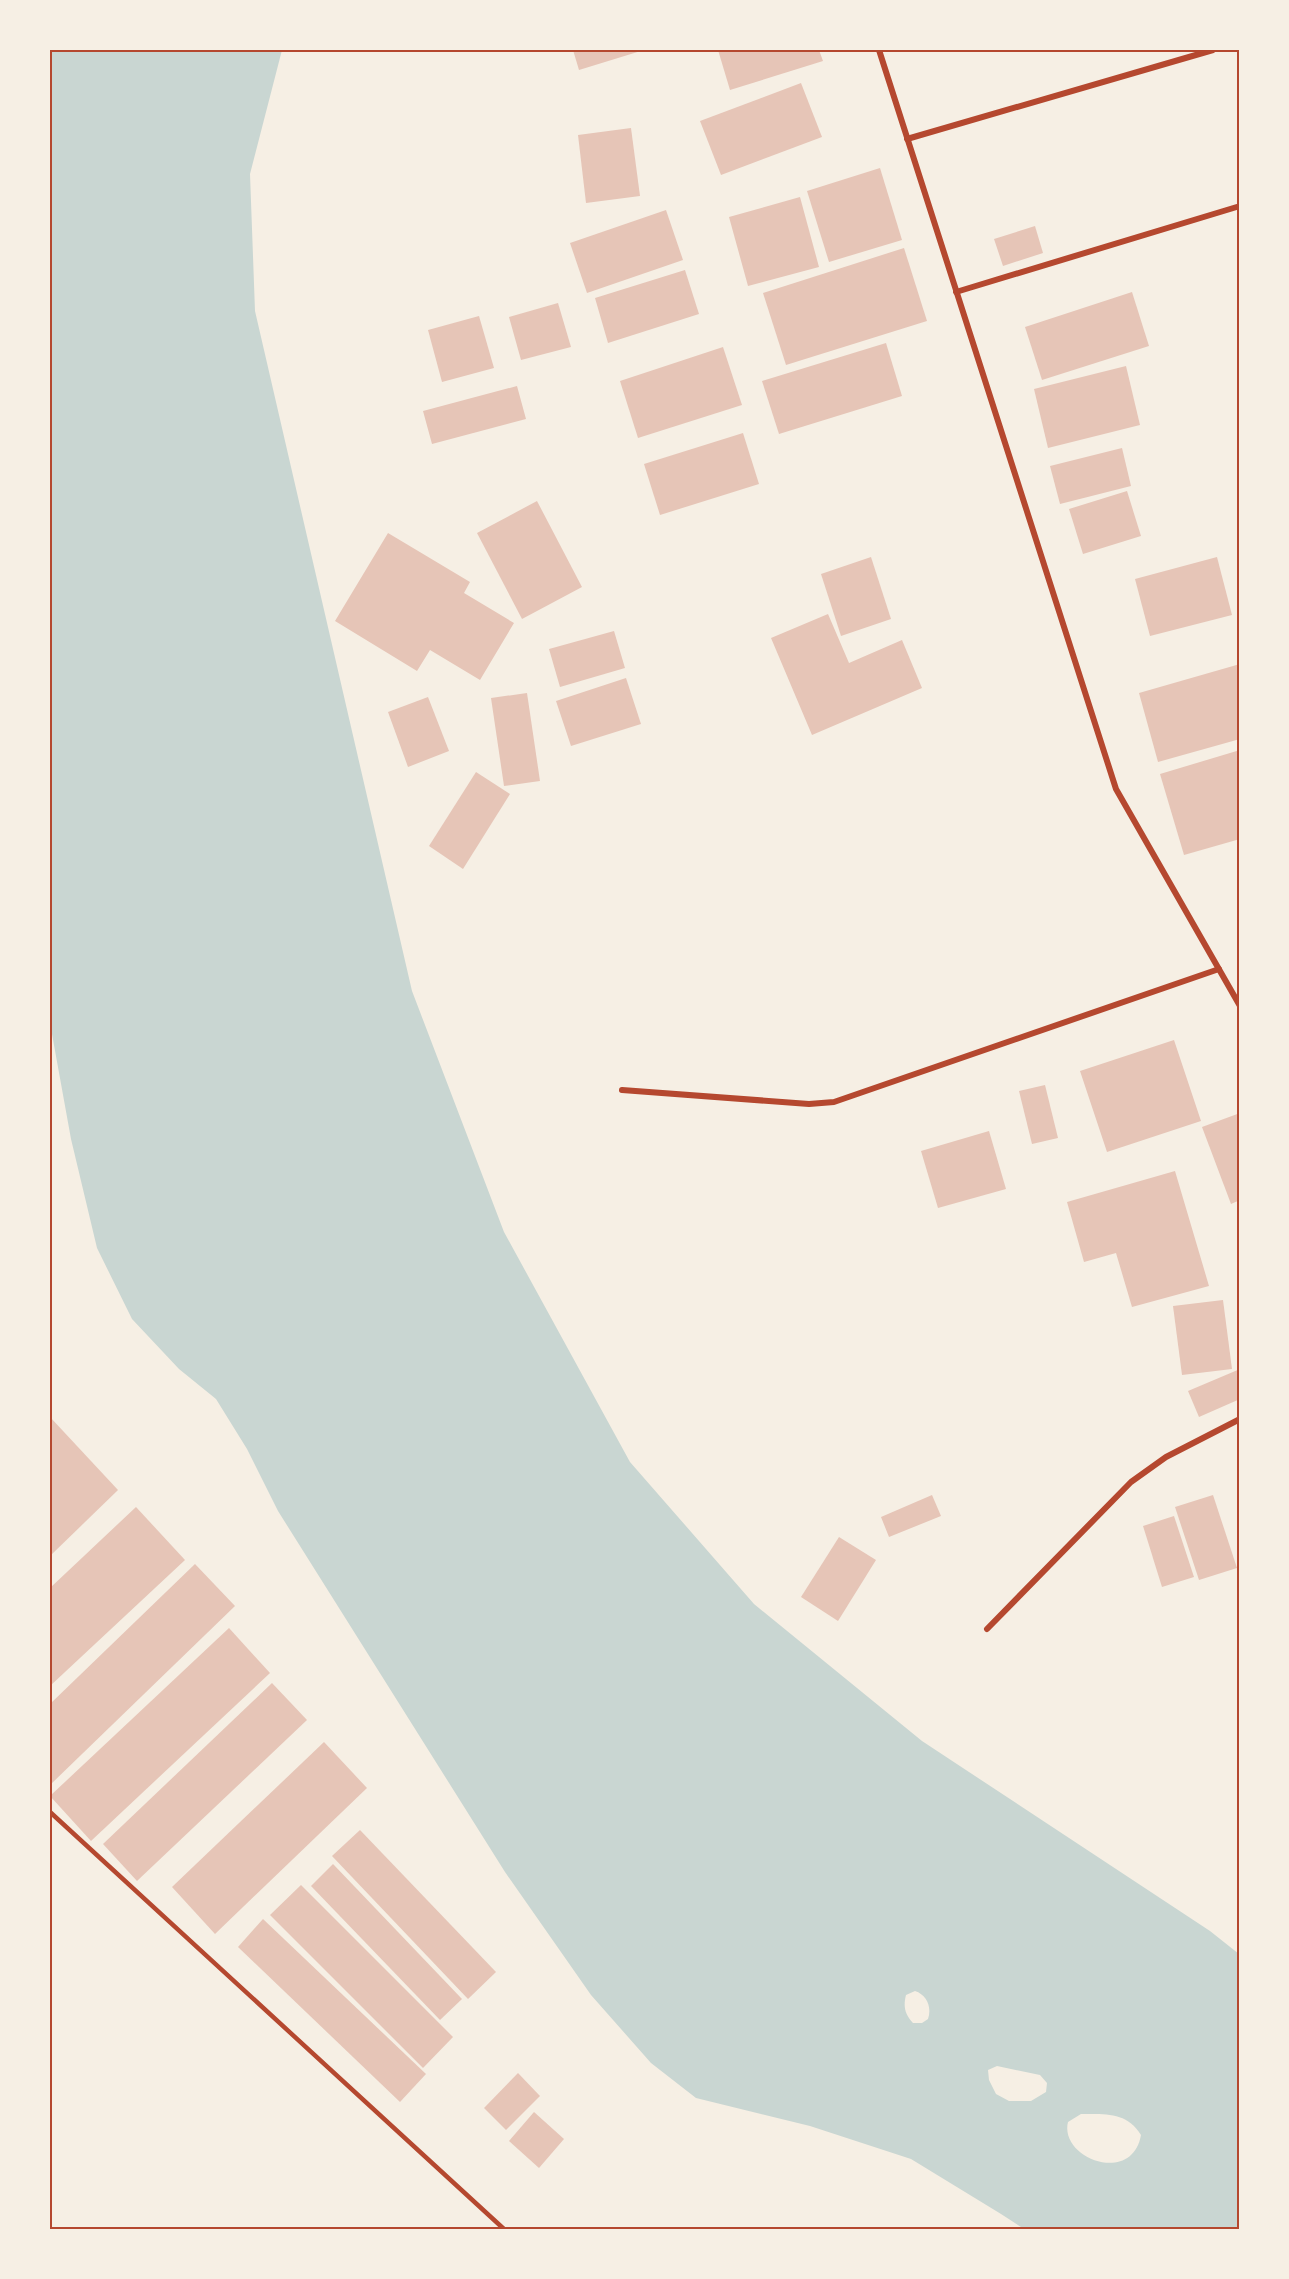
<svg xmlns="http://www.w3.org/2000/svg" width="1289" height="2279" font-family="Karla,sans-serif">
  <style>
    .water { fill: #c9d6d2; fill-rule: evenodd }
    .building { fill: #e6c5b7 }
    .lines { fill: none; stroke-linecap: round; stroke-linejoin: round }
    .service { stroke: #b5482f; stroke-width: 4.5 }
    .minor { stroke: #b5482f; stroke-width: 6 }
    .neatline { fill: none; stroke: #b5482f; stroke-width: 2 }
  </style>
  <rect width="100%" height="100%" fill="#f6efe4"/>
  <path class="water" d="M50,50h232l-32,124 5,137 157,680 92,241 126,230 124,142 168,137 288,190 29,23v275h-215l-23,-15 -90,-55 -101,-33 -114,-28 -45,-35 -60,-68 -86,-123 -227,-361 -31,-62 -31,-50 -37,-30 -47,-50 -35,-71 -26,-109 -21,-116zM915,1991c12,4 17,16 13,28l-6,4h-9c-8,-9 -10,-16 -7,-28zM997,2066l43,9 7,8 -1,9 -15,9h-22l-13,-7 -7,-14 -1,-10zM1081,2114c25,0 46,-2 60,21 -9,51 -82,23 -73,-13z"/>
  <g class="building">
    <path d="M573,50h71l-65,20z"/>
    <path d="M718,50h101l4,11 -93,29z"/>
    <path d="M801,83l21,54 -101,38 -21,-54z"/>
    <path d="M631,128l9,68 -54,7 -8,-68z"/>
    <path d="M880,168l22,72 -73,22 -22,-71z"/>
    <path d="M800,197l19,70 -71,19 -19,-69z"/>
    <path d="M666,210l17,50 -96,33 -17,-50z"/>
    <path d="M1035,226l8,27 -40,13 -9,-27z"/>
    <path d="M904,248l23,73 -141,44 -23,-72z"/>
    <path d="M685,270l14,44 -91,29 -13,-45z"/>
    <path d="M1132,292l17,54 -107,34 -17,-53z"/>
    <path d="M558,303l13,44 -50,13 -12,-43z"/>
    <path d="M479,316l15,52 -52,14 -14,-52z"/>
    <path d="M886,343l16,53 -123,38 -17,-53z"/>
    <path d="M723,347l19,58 -104,33 -18,-57z"/>
    <path d="M1126,366l14,59 -92,23 -14,-59z"/>
    <path d="M517,386l9,33 -94,25 -9,-33z"/>
    <path d="M743,433l16,51 -99,31 -16,-51z"/>
    <path d="M1122,448l9,38 -71,18 -10,-38z"/>
    <path d="M1127,491l14,45 -58,18 -14,-45z"/>
    <path d="M537,501l45,86 -60,32 -45,-86z"/>
    <path d="M388,533l82,49 -6,11 50,30 -34,57 -50,-30 -13,21 -82,-50z"/>
    <path d="M871,557l20,62 -50,17 -20,-62z"/>
    <path d="M1217,557l15,58 -82,21 -15,-57z"/>
    <path d="M828,614l21,49 53,-23 20,48 -110,47 -41,-97z"/>
    <path d="M614,631l11,37 -65,19 -11,-38z"/>
    <path d="M1240,664v75l-82,23 -19,-69z"/>
    <path d="M626,678l15,46 -70,22 -15,-45z"/>
    <path d="M527,693l13,88 -36,5 -13,-88z"/>
    <path d="M428,697l21,54 -41,16 -20,-55z"/>
    <path d="M1240,750v89l-56,16 -24,-81z"/>
    <path d="M476,772l34,22 -47,75 -34,-23z"/>
    <path d="M1174,1040l27,81 -94,31 -27,-81z"/>
    <path d="M1045,1085l13,53 -26,6 -13,-53z"/>
    <path d="M1240,1113v87l-9,4 -29,-77z"/>
    <path d="M989,1131l17,58 -68,19 -17,-57z"/>
    <path d="M1175,1171l34,115 -77,21 -16,-54 -32,9 -17,-60z"/>
    <path d="M1223,1300l9,69 -50,6 -9,-69z"/>
    <path d="M1240,1369v30l-41,18 -11,-26z"/>
    <path d="M50,1417l68,73 -68,66z"/>
    <path d="M932,1495l9,21 -52,21 -8,-20z"/>
    <path d="M1213,1495l24,73 -38,12 -24,-73z"/>
    <path d="M136,1507l49,53 -135,126v-98z"/>
    <path d="M1174,1516l20,61 -32,10 -19,-61z"/>
    <path d="M839,1537l37,23 -38,61 -37,-24z"/>
    <path d="M195,1564l40,42 -185,179v-81z"/>
    <path d="M229,1628l41,45 -179,168 -41,-45z"/>
    <path d="M272,1683l35,37 -170,161 -34,-37z"/>
    <path d="M324,1742l43,46 -152,146 -43,-47z"/>
    <path d="M360,1830l136,142 -28,27 -136,-143z"/>
    <path d="M333,1864l129,135 -22,21 -129,-134z"/>
    <path d="M301,1885l152,152 -30,31 -153,-153z"/>
    <path d="M263,1919l163,155 -26,28 -162,-155z"/>
    <path d="M518,2073l22,23 -34,34 -22,-22z"/>
    <path d="M534,2112l30,27 -25,29 -30,-27z"/>
  </g>
  <g class="lines">
    <path class="service" d="M50,1812l455,418"/>
    <g class="minor">
      <path d="M879,50l237,739 124,217"/>
      <path d="M907,139l306,-89"/>
      <path d="M956,292l284,-86"/>
      <path d="M622,1090l187,14 25,-2 385,-133"/>
      <path d="M987,1629l144,-147 35,-25 74,-38"/>
    </g>
  </g>
  <rect width="1289" height="2279" fill="none" stroke="#f6efe4" stroke-width="102"/>
  <rect x="51" y="51" width="1187" height="2177" class="neatline"/>
</svg>
